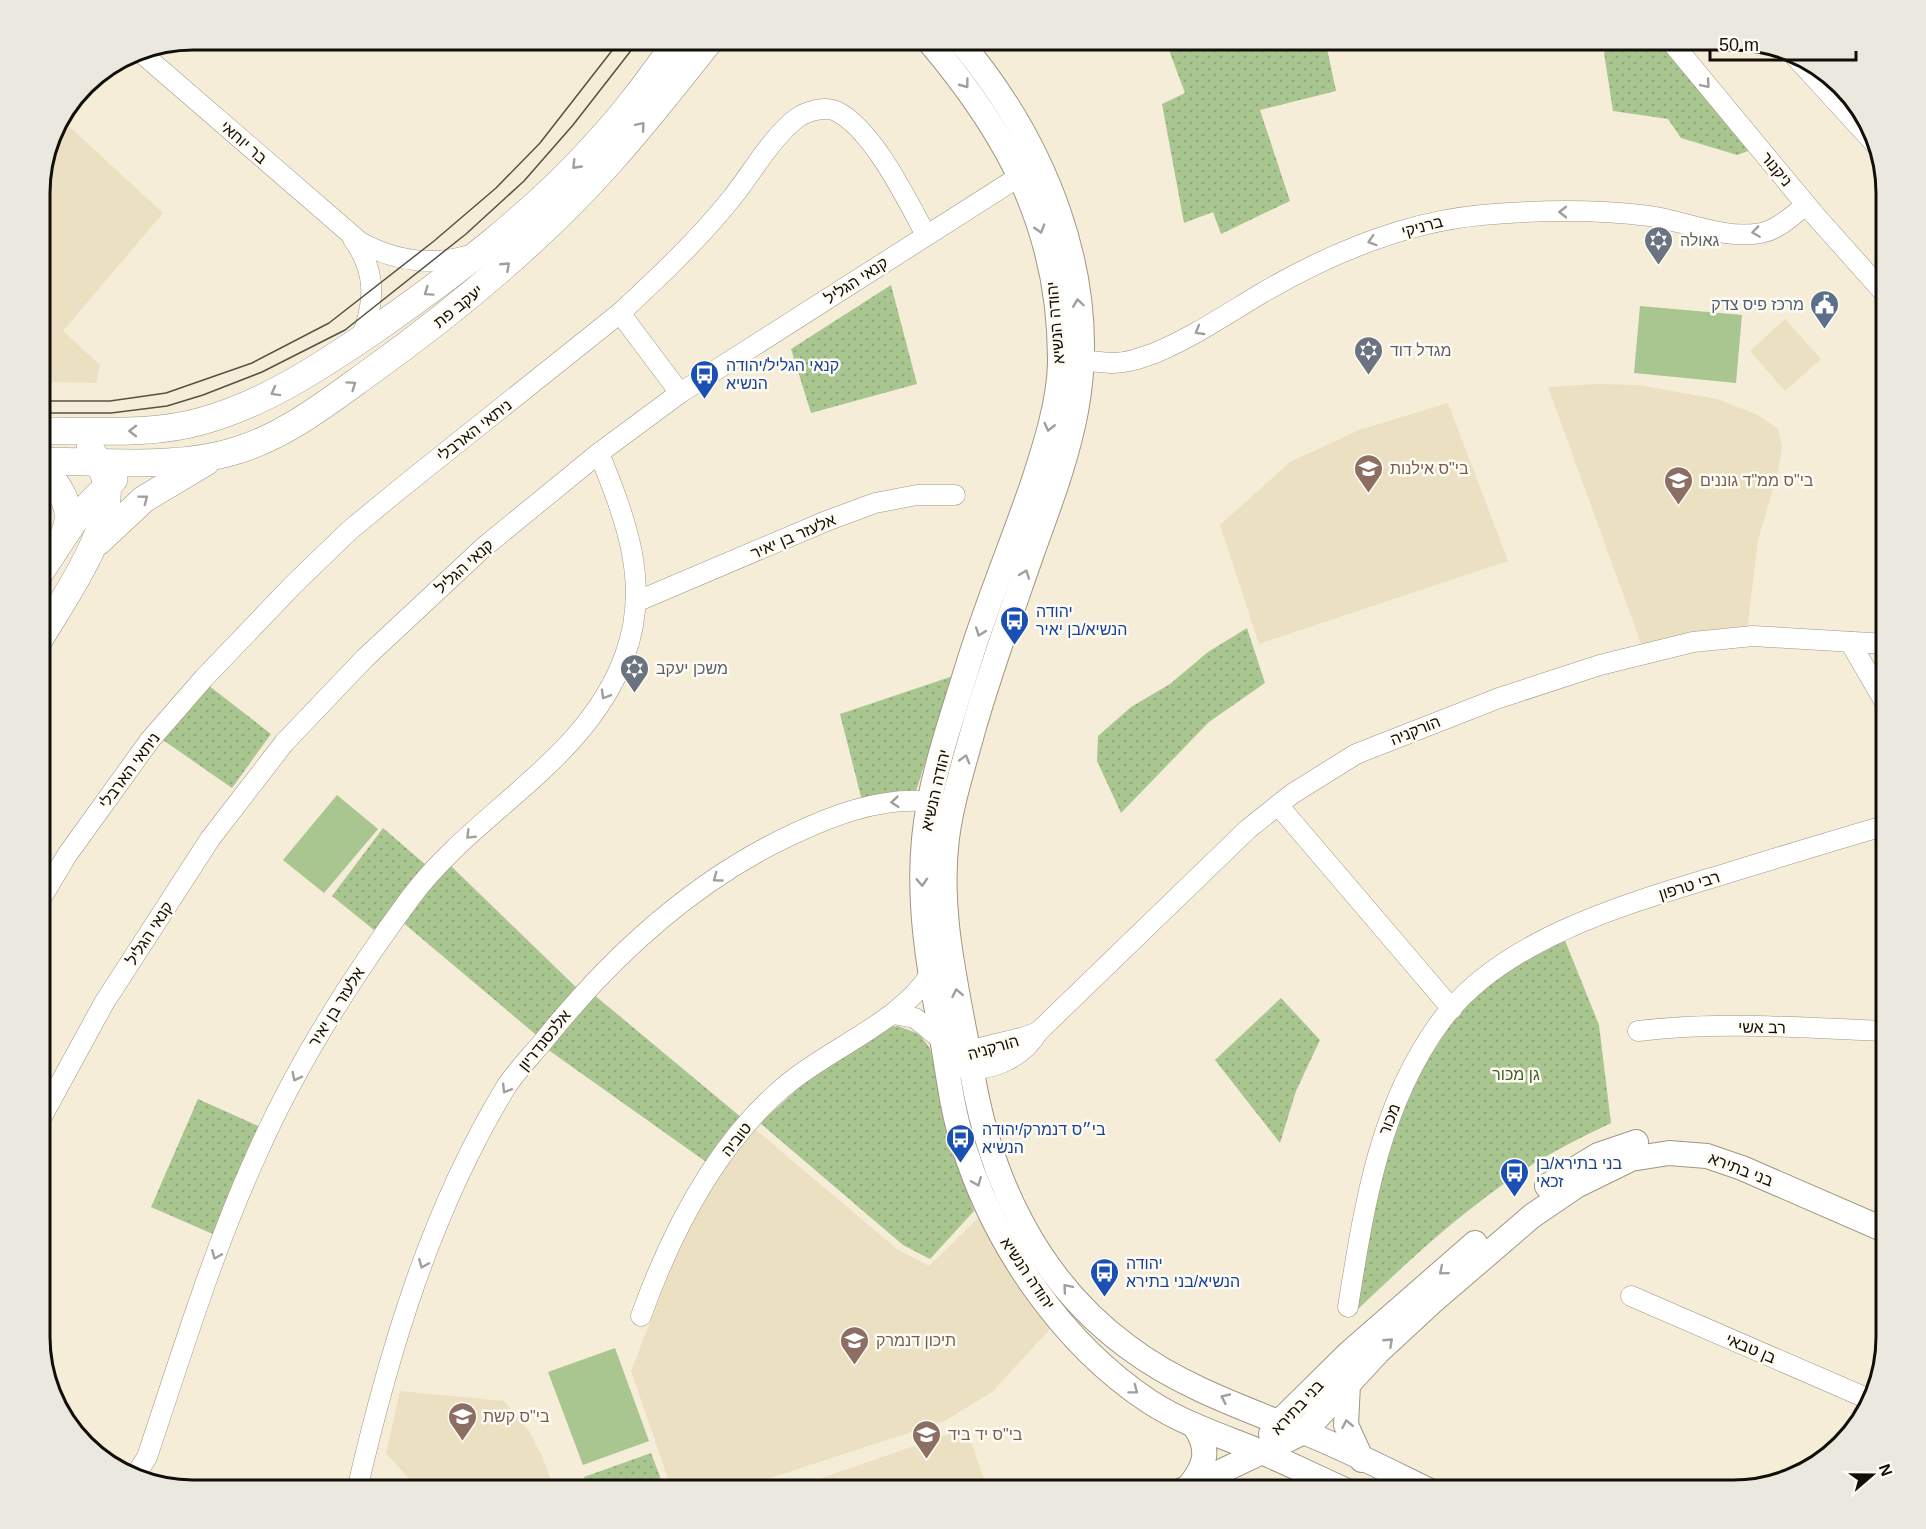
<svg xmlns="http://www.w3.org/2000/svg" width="1926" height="1529" font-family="Helvetica,Heebo,sans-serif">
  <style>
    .built { fill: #ece0c3 }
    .grass { fill: url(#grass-dots) }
    .pitch { fill: #a9c691 }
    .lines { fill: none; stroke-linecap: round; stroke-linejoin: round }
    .minor-casing { stroke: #9f9783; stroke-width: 21 }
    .tertiary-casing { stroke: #9f9783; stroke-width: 26 }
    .secondary-casing { stroke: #9f9783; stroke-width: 28 }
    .minor { stroke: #fff; stroke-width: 20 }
    .tertiary { stroke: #fff; stroke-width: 24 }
    .secondary { stroke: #fff; stroke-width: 27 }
    .tram { stroke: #555145; stroke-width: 1.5 }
    .oneway { stroke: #a09f9c }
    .labels { text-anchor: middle; stroke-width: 5; stroke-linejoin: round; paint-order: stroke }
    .street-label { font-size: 16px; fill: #120f08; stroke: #fefbf2 }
    .worship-label { font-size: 16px; fill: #5b616d; stroke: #fefbf2; text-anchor: start }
    .service-label { font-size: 16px; fill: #4e5e75; stroke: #fefbf2; text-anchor: end }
    .transit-label { font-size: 16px; fill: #164399; stroke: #fefbf2; text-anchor: start }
    .education-label { font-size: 16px; fill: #785e54; stroke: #fefbf2; text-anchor: start }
    .park-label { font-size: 16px; fill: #3e5d1f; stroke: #fefbf2 }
    .rim { fill: none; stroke: #120f08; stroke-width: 3 }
  </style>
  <defs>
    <pattern id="grass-dots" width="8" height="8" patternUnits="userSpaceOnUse" patternTransform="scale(1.5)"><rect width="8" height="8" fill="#a9c691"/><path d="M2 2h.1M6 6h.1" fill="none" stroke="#90a97c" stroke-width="1.8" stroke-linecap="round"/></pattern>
  </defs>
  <rect width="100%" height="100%" fill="#f6edd8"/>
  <g class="built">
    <path d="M60,118l103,95 -100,118 37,34 -4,18 -57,-1v-200l16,-57z"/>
    <path d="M1785,319l36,40 -36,32 -35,-40z"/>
    <path d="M1596,384l42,1 79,14 41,16 20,14 4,17 -4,26 -20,68 -11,92 -104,17 -95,-262z"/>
    <path d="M1448,403l60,158 -249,83 -39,-119 70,-63 69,-32z"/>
    <path d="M750,1125l147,124 32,17 50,-49 74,109 -61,66 -47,29 -211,69h-62l-41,-119 70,-179z"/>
    <path d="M400,1391l104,10 25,30 13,25 13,34h-136l-33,-37z"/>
    <path d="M966,1428l22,62h-201z"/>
  </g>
  <g class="grass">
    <path d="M1168,39h157l11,52 -76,19 30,91 -69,33 -8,-22 -29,11 -22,-119 23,-11 -15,-40z"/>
    <path d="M1611,39h51l89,111 -14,5 -56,-17 -13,-19 -55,-8 -9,-58z"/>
    <path d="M891,285l26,99 -106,29 -20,-64z"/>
    <path d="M1247,628l18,55 -56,39 -88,91 -24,-52 1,-25 33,-29 39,-23 38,-32z"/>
    <path d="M953,676l-38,118 -54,3 -21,-83z"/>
    <path d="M208,685l63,49 -39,54 -72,-50z"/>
    <path d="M383,828l43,37 -52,65 -42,-34z"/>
    <path d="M451,866l129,125 -39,48 -140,-118z"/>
    <path d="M1564,938l35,87 12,98c-33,16 -66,32 -96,53 -57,39 -109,87 -158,134l4,-47 25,-118 48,-106 49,-52z"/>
    <path d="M593,994l149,124 -33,46 -162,-115z"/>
    <path d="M1281,998l39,42 -24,51 -16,52 -65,-83z"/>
    <path d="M898,1026l21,8 11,14 23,98 21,65 -44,48 -27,-14 -143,-122 50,-45 79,-51z"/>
    <path d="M198,1099l65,29 -48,107 -64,-28z"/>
    <path d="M651,1453l14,37h-76l-5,-13z"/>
  </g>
  <g class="pitch">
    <path d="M1640,306l102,9 -6,68 -102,-10z"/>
    <path d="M337,795l41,34 -54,64 -41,-33z"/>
    <path d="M615,1348l34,93 -66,24 -35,-93z"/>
  </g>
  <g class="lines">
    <defs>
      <g id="minor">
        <path d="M1669,39l144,174 74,83"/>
        <path d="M138,50l222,192c35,19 74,25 113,12"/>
        <path d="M1789,50l87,95"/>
        <path d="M353,239c24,33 22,63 8,100"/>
        <path d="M620,313l60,80"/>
        <path d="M1067,364c15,-5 29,-2 45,-1 15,0 29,-5 43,-10 38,-16 72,-39 107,-60 67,-39 142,-71 220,-78 55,-5 112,-6 167,1 36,5 75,24 112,17 17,-3 32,-18 45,-28"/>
        <path d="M638,601l186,-79 51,-19 42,-8h38"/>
        <path d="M1850,642l37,64"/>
        <path d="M1278,805l174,204"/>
        <path d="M39,902l28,-47 83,-115 54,-62 90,-94 56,-54 51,-42 219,-175c39,-36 78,-73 111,-114 21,-26 40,-61 66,-81 10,-7 28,-12 39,-7 37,18 71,89 90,124"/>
        <path d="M893,1014l22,4 27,22"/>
        <path d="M1638,1031c82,-10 166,-3 249,0"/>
        <path d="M956,1059c24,-16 55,-15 82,-27"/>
        <path d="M958,1067c30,7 64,-8 80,-35l210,-203 44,-35 64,-40 143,-56 101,-33 93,-23 60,-6 134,8"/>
        <path d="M39,1122l65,-119 106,-164 74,-96 81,-85 119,-111 115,-94 81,-60 351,-224"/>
        <path d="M1631,1296l240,104"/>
        <path d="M1348,1307c16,-100 31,-202 93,-286 63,-85 192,-119 290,-149 52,-16 104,-32 156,-47"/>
        <path d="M641,1316c31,-86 77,-177 150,-235 44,-35 111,-61 140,-108"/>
        <path d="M134,1478l13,-21c34,-101 65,-204 109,-301 41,-93 95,-178 155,-259 64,-86 176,-136 214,-242 26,-71 1,-135 -26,-202"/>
        <path d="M357,1490c32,-139 74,-280 149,-403 11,-17 27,-33 40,-49 62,-77 137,-147 225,-193 51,-26 115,-54 173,-41"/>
      </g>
      <g id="tertiary">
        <path d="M927,39c83,97 134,193 133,324 -1,39 -14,80 -26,117 -21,62 -47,123 -66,185 -17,55 -39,118 -44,174 -6,62 4,127 16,187 7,39 11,80 23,118 31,100 99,200 187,258 34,22 72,34 109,49 29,12 57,26 86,39"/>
        <path d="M958,39c86,101 143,237 118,372 -9,48 -27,95 -44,142 -20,58 -41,115 -58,174 -10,37 -22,73 -27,111 -10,78 12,158 25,234 18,108 66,209 156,275 50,38 115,61 173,84 43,17 86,39 127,59"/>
        <path d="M1547,1186l51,-31 38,-13"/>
        <path d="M1348,1384l-2,41 16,35"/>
        <path d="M1271,1434l7,-11 71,-70 126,-110"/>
        <path d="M1190,1485c16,-20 20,-36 5,-58"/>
        <path d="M1182,1490l122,-58 74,-80 54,-50 100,-86 44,-30 55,-27 38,-6 38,3 35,12 145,63"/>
      </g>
      <g id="secondary">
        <path d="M39,431c55,-1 110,5 163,-10 62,-17 118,-54 171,-90 80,-56 160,-116 225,-189 30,-32 55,-68 81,-103"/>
        <path d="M39,461c65,0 137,9 199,-11 48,-15 89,-47 129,-76 88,-63 171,-131 243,-212 35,-39 68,-81 101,-123"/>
        <path d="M39,465c18,16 38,45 25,69"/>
        <path d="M98,542l46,-43 62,-37"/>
        <path d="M39,574l37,-56 38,-39"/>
        <path d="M39,640c23,-38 73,-110 68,-154 -2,-14 -9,-26 -17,-37"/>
      </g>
    </defs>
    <use href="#minor" class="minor-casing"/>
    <use href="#tertiary" class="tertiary-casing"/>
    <use href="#secondary" class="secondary-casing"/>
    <use href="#minor" class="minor"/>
    <use href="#tertiary" class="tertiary"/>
    <use href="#secondary" class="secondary"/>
    <g class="tram">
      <path d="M39,401h71l56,-8 86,-30 77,-40 105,-82 62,-53 44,-45 81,-104"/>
      <path d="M39,413h72l56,-7 36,-11 59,-23 83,-42 121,-96 58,-53 49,-56 67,-86"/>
    </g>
  </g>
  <defs><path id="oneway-chevron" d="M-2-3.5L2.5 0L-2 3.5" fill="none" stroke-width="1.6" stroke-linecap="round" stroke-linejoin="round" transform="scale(1.5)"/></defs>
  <g class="oneway">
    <use href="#oneway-chevron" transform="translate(965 84) rotate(53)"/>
    <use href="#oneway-chevron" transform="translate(1706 84) rotate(50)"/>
    <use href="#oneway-chevron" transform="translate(641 126) rotate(-50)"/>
    <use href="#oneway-chevron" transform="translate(576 165) rotate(134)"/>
    <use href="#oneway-chevron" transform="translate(1563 212) rotate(180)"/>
    <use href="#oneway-chevron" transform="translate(1040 229) rotate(73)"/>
    <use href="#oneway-chevron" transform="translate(1756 232) rotate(172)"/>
    <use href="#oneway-chevron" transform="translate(1372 241) rotate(162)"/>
    <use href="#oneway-chevron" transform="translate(506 266) rotate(-43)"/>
    <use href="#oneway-chevron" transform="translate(428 292) rotate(145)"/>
    <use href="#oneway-chevron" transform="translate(1078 303) rotate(-98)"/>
    <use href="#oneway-chevron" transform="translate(1199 331) rotate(150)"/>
    <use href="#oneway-chevron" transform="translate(352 385) rotate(-35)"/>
    <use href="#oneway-chevron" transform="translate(275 392) rotate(151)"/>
    <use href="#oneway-chevron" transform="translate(1049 427) rotate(103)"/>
    <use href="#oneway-chevron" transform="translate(133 431) rotate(180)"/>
    <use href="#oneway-chevron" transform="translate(144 499) rotate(-37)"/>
    <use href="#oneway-chevron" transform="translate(1025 574) rotate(-70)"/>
    <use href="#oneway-chevron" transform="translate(980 632) rotate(110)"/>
    <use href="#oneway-chevron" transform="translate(605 695) rotate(120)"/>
    <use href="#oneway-chevron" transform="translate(965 759) rotate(-74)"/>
    <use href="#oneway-chevron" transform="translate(895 802) rotate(175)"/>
    <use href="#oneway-chevron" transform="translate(470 835) rotate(135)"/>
    <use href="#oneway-chevron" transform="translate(717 878) rotate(144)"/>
    <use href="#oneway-chevron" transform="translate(922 882) rotate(87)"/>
    <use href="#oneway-chevron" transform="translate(957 993) rotate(-101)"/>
    <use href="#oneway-chevron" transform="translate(296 1077) rotate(117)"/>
    <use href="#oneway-chevron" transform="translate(506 1089) rotate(122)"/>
    <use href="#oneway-chevron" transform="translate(977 1182) rotate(68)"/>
    <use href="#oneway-chevron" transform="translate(216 1255) rotate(112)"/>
    <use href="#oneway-chevron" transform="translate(423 1264) rotate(112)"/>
    <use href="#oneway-chevron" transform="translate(1443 1271) rotate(140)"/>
    <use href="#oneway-chevron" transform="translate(1067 1288) rotate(-130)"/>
    <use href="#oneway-chevron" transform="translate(1389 1342) rotate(-43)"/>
    <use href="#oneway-chevron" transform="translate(1134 1390) rotate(37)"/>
    <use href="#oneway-chevron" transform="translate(1225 1398) rotate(-155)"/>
    <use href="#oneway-chevron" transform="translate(1347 1424) rotate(-101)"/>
  </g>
  <defs>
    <symbol id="synagogue-pin" viewBox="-11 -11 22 30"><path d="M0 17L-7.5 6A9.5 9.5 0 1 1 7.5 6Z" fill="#6b7280" stroke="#fefbf2"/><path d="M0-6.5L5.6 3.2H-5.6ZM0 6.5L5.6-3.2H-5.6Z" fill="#fff"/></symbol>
    <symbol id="civic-pin" viewBox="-11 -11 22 30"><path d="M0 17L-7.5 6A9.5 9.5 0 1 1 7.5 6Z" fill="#5c6f8a" stroke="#fefbf2"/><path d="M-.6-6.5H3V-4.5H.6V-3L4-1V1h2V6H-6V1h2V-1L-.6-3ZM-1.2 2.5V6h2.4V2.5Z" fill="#fff"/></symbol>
    <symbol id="bus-pin" viewBox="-11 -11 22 30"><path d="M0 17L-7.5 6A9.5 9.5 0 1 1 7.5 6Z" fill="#1a4fb4" stroke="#fefbf2"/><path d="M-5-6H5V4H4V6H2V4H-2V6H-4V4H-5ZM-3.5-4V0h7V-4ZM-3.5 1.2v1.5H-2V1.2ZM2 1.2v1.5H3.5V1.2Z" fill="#fff"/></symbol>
    <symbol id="school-pin" viewBox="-11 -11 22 30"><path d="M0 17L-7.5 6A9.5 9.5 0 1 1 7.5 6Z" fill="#8d6e63" stroke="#fefbf2"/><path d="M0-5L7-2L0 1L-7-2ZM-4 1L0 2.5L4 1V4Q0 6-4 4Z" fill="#fff"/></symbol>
  </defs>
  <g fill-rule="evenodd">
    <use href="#synagogue-pin" x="1642" y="224" width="33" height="45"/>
    <use href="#civic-pin" x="1808" y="288" width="33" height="45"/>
    <use href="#synagogue-pin" x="1352" y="334" width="33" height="45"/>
    <use href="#bus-pin" x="688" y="358" width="33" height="45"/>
    <use href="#school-pin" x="1352" y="452" width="33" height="45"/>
    <use href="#school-pin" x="1662" y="464" width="33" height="45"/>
    <use href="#bus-pin" x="998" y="604" width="33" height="45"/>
    <use href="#synagogue-pin" x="618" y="652" width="33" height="45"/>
    <use href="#bus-pin" x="944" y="1122" width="33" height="45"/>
    <use href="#bus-pin" x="1498" y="1156" width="33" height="45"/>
    <use href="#bus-pin" x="1088" y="1256" width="33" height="45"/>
    <use href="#school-pin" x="838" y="1324" width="33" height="45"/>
    <use href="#school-pin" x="446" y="1400" width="33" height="45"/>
    <use href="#school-pin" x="910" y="1418" width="33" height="45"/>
  </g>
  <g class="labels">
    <g class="street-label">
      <text transform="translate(244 142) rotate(41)" y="6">בר יוחאי</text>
      <text transform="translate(1777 169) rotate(50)" y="6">ניקנור</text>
      <text transform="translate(1422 226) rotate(-15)" y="6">ברניקי</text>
      <text transform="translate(856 280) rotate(-33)" y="6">קנאי הגליל</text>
      <text transform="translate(458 306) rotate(-39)" y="6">יעקב פת</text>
      <text transform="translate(1055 323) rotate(-95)" y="6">יהודה הנשיא</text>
      <text transform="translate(474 430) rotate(-38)" y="6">ניתאי הארבלי</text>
      <text transform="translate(793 536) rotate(-23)" y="6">אלעזר בן יאיר</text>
      <text transform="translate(464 566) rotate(-42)" y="6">קנאי הגליל</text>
      <text transform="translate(1415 730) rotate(-22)" y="6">הורקניה</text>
      <text transform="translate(129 770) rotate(-53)" y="6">ניתאי הארבלי</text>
      <text transform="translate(935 790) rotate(-77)" y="6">יהודה הנשיא</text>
      <text transform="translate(1689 885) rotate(-17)" y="6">רבי טרפון</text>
      <text transform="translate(149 933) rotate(-57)" y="6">קנאי הגליל</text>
      <text transform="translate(336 1007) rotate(-58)" y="6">אלעזר בן יאיר</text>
      <text transform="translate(1762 1027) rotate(1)" y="6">רב אשי</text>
      <text transform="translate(544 1040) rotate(-51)" y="6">אלכסנדריון</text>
      <text transform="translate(993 1047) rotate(-16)" y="6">הורקניה</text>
      <text transform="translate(1389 1119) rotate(-69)" y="6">מכור</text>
      <text transform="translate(736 1139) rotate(-52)" y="6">טוביה</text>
      <text transform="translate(1741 1169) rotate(21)" y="6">בני בתירא</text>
      <text transform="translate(1028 1273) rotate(56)" y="6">יהודה הנשיא</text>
      <text transform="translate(1751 1348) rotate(23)" y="6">בן טבאי</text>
      <text transform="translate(1297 1407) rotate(-47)" y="6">בני בתירא</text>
    </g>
    <g class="worship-label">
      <text x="1680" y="246">גאולה</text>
      <text x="1390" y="356">מגדל דוד</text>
      <text x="656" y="674">משכן יעקב</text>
    </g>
    <g class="service-label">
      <text x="1804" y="310">מרכז פיס צדק</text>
    </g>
    <g class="transit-label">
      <text x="726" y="371">קנאי הגליל/יהודה<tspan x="726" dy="18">הנשיא</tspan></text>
      <text x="1036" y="617">יהודה<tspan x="1036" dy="18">הנשיא/בן יאיר</tspan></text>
      <text x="982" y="1135">בי״ס דנמרק/יהודה<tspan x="982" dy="18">הנשיא</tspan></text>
      <text x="1536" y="1169">בני בתירא/בן<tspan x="1536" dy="18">זכאי</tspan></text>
      <text x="1126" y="1269">יהודה<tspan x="1126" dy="18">הנשיא/בני בתירא</tspan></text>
    </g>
    <g class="education-label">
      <text x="1390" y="474">בי"ס אילנות</text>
      <text x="1700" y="486">בי"ס ממ"ד גוננים</text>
      <text x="876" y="1346">תיכון דנמרק</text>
      <text x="483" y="1422">בי"ס קשת</text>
      <text x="948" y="1440">בי"ס יד ביד</text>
    </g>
    <g class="park-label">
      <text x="1516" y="1080">גן מכור</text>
    </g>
  </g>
  <path d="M0 0H1926V1529H0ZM193 50H1733A143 143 0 0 1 1876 193V1337A143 143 0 0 1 1733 1480H193A143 143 0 0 1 50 1337V193A143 143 0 0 1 193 50Z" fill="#ebe8df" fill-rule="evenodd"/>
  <path class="rim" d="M193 50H1733A143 143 0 0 1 1876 193V1337A143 143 0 0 1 1733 1480H193A143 143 0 0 1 50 1337V193A143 143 0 0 1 193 50Z"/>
  <g transform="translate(1872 1475) rotate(70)" stroke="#fefbf2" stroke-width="4.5" paint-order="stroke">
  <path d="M0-4.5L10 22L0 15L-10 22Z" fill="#120f08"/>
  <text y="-9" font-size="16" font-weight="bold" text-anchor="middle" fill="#120f08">N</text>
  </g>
  <path d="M1710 51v9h146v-9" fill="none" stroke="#120f08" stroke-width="3"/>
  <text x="1719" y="51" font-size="18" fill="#120f08" stroke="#fefbf2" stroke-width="4.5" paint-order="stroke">50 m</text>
</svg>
